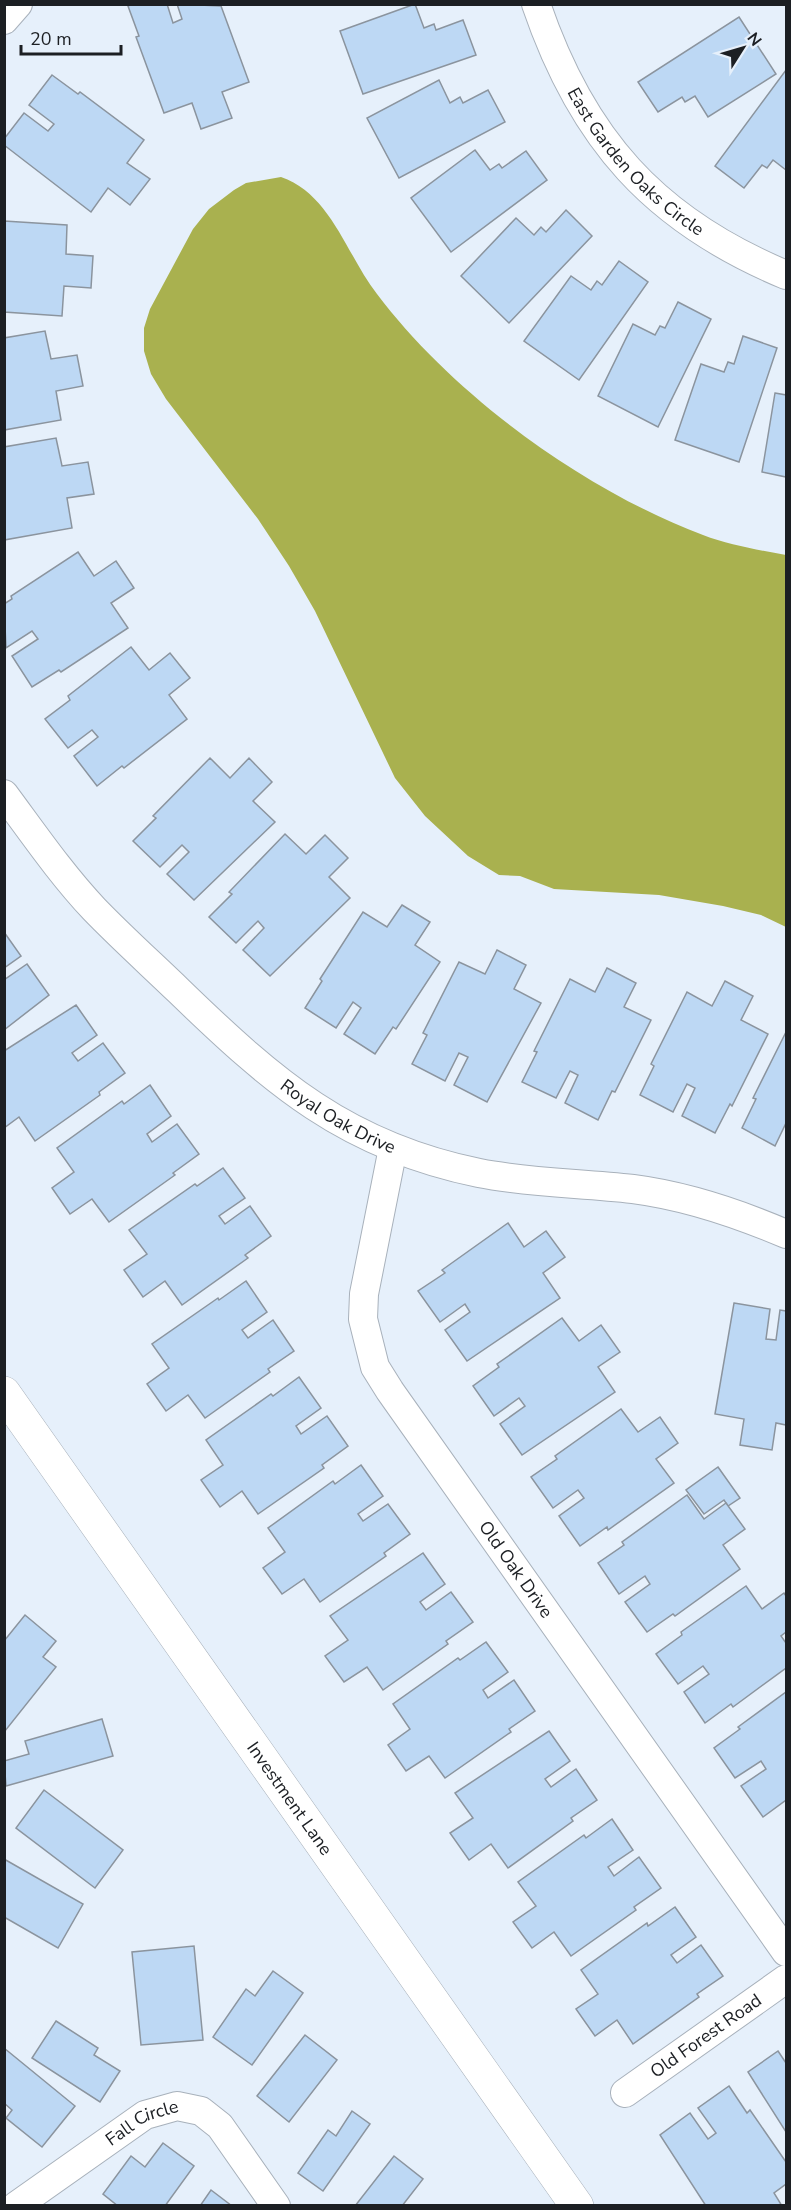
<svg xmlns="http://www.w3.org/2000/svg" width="791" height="2210" font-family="'Nunito Sans',sans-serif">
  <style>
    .water { fill: #a9b14f }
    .building { fill: #bdd8f4; stroke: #8b949e; stroke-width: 1.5 }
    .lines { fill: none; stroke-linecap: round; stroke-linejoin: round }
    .minor-casing { stroke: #a8b1bb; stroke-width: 30 }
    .tertiary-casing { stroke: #a8b1bb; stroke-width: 34 }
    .minor { stroke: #fff; stroke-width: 28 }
    .tertiary { stroke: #fff; stroke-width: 33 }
    .labels { text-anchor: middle; stroke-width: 4.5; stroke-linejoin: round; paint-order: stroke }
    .street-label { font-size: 18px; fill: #1c1f23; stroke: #e6f0fb }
  </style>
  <rect width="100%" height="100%" fill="#e6f0fb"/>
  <path class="water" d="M281,177c50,17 66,79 96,117 77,102 207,196 326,241 26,10 56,15 83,20v372l-25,-12 -38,-9 -64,-11 -105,-6 -34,-13 -21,-1 -31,-19 -43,-40 -30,-38 -80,-167 -26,-45 -31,-47 -92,-120 -15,-25 -7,-23v-23l6,-19 43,-80 16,-20 25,-19 12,-7z"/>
  <g class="building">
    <path d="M132,4h35l6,19 9,-4 -5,-15 44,2 28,76 -27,10 10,26 -31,11 -9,-26 -28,10 -28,-76 3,-1 -11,-30z"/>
    <path d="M415,4l9,24 10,-4 2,6 27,-10 13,35 -113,39 -23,-63z"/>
    <path d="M739,17l37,57 -68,43 -13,-21 -10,6 -3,-5 -24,15 -20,-30z"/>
    <path d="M786,70v100l-13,-10 -6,8 -5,-3 -18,23 -29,-22z"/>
    <path d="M52,75l26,19 2,-2 64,48 -17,23 23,16 -20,26 -22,-17 -17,24 -87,-67v-6l20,-26 24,18 6,-7 -25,-19z"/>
    <path d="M439,80l11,23 10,-6 3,6 25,-13 17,32 -106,56 -32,-60z"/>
    <path d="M475,150l15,20 9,-6 3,4 24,-17 21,29 -96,72 -40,-54z"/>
    <path d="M566,210l26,26 -83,87 -48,-47 55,-58 18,17 7,-8 5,5z"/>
    <path d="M4,221l63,4 -1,29 27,2 -2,32 -27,-2 -2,30 -58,-4z"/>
    <path d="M619,261l29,21 -69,98 -55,-39 47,-65 20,14 6,-9 5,4z"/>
    <path d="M678,302l33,17 -53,108 -60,-31 35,-72 22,11 5,-9 5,2z"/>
    <path d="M45,331l6,28 26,-4 6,31 -27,5 5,29 -57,10v-92z"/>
    <path d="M743,336l34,12 -38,114 -64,-22 26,-76 23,8 4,-10 6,2z"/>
    <path d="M775,393l11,2v82l-24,-5z"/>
    <path d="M56,438l6,28 26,-4 6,32 -27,4 5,30 -68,12v-93z"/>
    <path d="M78,552l16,24 22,-15 18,27 -23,15 17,25 -67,44 -2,-2 -27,17 -20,-31 26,-17 -6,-8 -26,17 -2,-44 8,-5 -1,-3z"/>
    <path d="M131,647l18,23 21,-17 20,25 -21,17 18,24 -63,49 -2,-2 -25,20 -23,-30 24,-19 -6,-7 -24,18 -23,-29 25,-19 -2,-4z"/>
    <path d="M210,758l20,20 19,-20 23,24 -19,19 22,21 -81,78 -27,-26 22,-22 -7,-7 -22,22 -27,-26 23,-23 -3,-2z"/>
    <path d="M285,834l21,20 19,-19 23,23 -19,19 21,21 -80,78 -27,-26 21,-22 -6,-7 -22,22 -27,-26 23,-23 -3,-2z"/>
    <path d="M402,905l28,17 -15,23 25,17 -44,67 -3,-2 -18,27 -31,-20 17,-26 -8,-6 -17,26 -31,-20 17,-27 -2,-2 43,-67 24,15z"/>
    <path d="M4,932l17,24 -17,12z"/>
    <path d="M497,950l29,15 -12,24 27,14 -54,99 -33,-17 14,-28 -9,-4 -14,28 -33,-17 15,-29 -4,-2 36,-71 26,12z"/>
    <path d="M27,964l22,31 -45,35v-50z"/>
    <path d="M607,968l29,15 -12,24 27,13 -36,72 -3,-1 -14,29 -33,-17 13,-28 -8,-4 -14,27 -34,-16 15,-30 -3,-1 36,-72 25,13z"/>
    <path d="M725,981l28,15 -12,24 27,14 -36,72 -2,-2 -15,29 -33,-17 13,-28 -8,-4 -14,28 -33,-17 14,-29 -3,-2 36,-72 25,14z"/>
    <path d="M76,1005l21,30 -25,18 6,8 25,-18 22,30 -26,19 1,3 -65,46 -16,-24 -15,11v-77z"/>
    <path d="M786,1032v91l-11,23 -33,-18 14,-29 -3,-1z"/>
    <path d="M150,1085l21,31 -24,18 5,8 25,-18 22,30 -26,19 2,2 -66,47 -17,-23 -22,15 -18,-26 22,-16 -17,-24 65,-47 2,3z"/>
    <path d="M223,1168l22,30 -26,18 6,8 25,-18 21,30 -26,19 3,3 -66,47 -17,-24 -22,16 -19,-27 23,-16 -18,-24 66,-46 2,2z"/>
    <path d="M508,1223l16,24 22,-16 19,26 -22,16 17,25 -93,63 -22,-31 25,-18 -5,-8 -25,18 -22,-31 27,-18 -3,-3z"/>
    <path d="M246,1281l21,31 -25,18 6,8 25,-18 21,31 -26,18 2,3 -65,46 -17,-23 -22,16 -19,-27 22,-16 -17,-24 66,-46 1,2z"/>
    <path d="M734,1303l36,6 -4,30 10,1 4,-30 6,1v114l-10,-2 -4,27 -32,-5 4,-26 -29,-5z"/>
    <path d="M562,1318l17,23 22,-16 19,27 -22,15 17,25 -93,63 -22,-31 25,-18 -6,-8 -25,18 -21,-30 26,-19 -2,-3z"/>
    <path d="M299,1377l22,31 -25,18 5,8 26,-18 21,30 -26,19 2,3 -66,46 -16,-23 -22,16 -19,-27 22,-15 -17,-25 65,-46 2,2z"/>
    <path d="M621,1409l17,23 22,-15 18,26 -22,16 18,24 -66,47 -1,-3 -27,19 -21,-30 25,-18 -6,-8 -25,18 -22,-31 26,-18 -2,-3z"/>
    <path d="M361,1465l22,31 -25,18 5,7 25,-17 22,30 -26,19 2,3 -66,46 -16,-23 -22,15 -19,-26 22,-16 -17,-24 65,-47 2,3z"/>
    <path d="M718,1467l22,31 -12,8 -4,-6 -20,14 -18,-24z"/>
    <path d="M687,1495l17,24 22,-16 19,26 -22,16 17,24 -65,47 -2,-2 -26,18 -22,-30 25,-18 -5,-8 -26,18 -21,-31 26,-18 -2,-3z"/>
    <path d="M423,1553l22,31 -25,18 6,8 25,-18 22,30 -27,19 2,3 -65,46 -16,-23 -23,15 -19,-26 23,-16 -18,-24z"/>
    <path d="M746,1586l16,23 22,-16 2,3v36l-5,4 5,7v25l-53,39 -2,-3 -26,19 -21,-31 25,-18 -6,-8 -25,18 -22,-30 26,-19 -1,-3z"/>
    <path d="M25,1615l31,26 -13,16 13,10 -51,64 -1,-90z"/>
    <path d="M486,1642l22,30 -25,18 5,8 26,-18 21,31 -26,18 2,3 -66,46 -16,-22 -23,15 -18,-26 22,-16 -17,-25 65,-46 2,2z"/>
    <path d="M786,1692v108l-23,17 -22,-31 25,-17 -5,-8 -26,17 -21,-30 26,-19 -2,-2z"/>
    <path d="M102,1719l11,37 -107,30 -2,-25 25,-7 -4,-13z"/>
    <path d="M549,1731l21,30 -25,18 6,8 25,-18 21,31 -26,18 2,3 -65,47 -17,-24 -22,16 -19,-27 23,-15 -18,-25z"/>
    <path d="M44,1790l79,60 -28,38 -79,-60z"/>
    <path d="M612,1819l21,31 -25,17 6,9 25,-19 22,31 -27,19 2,3 -65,46 -17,-24 -22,16 -19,-26 23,-16 -18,-24 66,-47 2,3z"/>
    <path d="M4,1859l79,45 -25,44 -54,-31z"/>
    <path d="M675,1907l21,30 -25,18 6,8 24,-18 22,31 -26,18 2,3 -66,47 -16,-24 -22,16 -19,-27 22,-15 -17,-24 66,-47 1,3z"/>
    <path d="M194,1946l9,94 -62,5 -9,-93z"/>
    <path d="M273,1971l30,22 -51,72 -39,-28 33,-48 9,7z"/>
    <path d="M56,2021l42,27 -4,7 26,16 -20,31 -68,-44z"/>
    <path d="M305,2035l32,25 -48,62 -32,-26z"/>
    <path d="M4,2048l71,58 -33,41 -36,-29 6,-8 -8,-7z"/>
    <path d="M778,2051l8,12v69l-38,-60z"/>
    <path d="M729,2086l18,27 3,-3 36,52v22l-12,9 8,13h-76l-46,-71 30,-22 18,26 8,-6 -18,-25z"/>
    <path d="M352,2111l18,13 -47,67 -25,-18 30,-43 8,6z"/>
    <path d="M163,2143l31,23 -29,40h-47l-15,-12 28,-38 14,11z"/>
    <path d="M394,2156l29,23 -21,27h-47z"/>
    <path d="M211,2190l21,16h-32z"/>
  </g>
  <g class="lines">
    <defs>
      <g id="minor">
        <path id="s1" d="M536,4c46,135 118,216 250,271"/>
        <path d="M4,20l14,-16"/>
        <path id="s2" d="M4,794c29,39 57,80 90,115 27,28 57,55 85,82 94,91 167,155 300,182 50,10 103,10 154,16 54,7 104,24 153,45"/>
        <path id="s3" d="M393,1148l-29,146 -1,25 12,48 15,24 396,561"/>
        <path id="s4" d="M625,2093l161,-114"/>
        <path id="s5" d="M16,2206l129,-91 32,-9 24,5 19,15 56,80"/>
      </g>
      <g id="tertiary">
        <path id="s6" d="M4,1393l573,813"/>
      </g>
    </defs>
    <use href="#minor" class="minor-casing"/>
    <use href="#tertiary" class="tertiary-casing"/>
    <use href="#minor" class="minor"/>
    <use href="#tertiary" class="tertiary"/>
  </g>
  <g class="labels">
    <g class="street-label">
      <text dy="6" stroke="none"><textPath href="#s1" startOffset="190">East Garden Oaks Circle</textPath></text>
      <text dy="6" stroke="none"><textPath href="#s2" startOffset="468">Royal Oak Drive</textPath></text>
      <text dy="6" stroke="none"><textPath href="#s3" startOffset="470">Old Oak Drive</textPath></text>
      <text dy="6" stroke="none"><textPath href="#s6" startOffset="496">Investment Lane</textPath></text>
      <text dy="6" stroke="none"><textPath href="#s4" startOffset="99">Old Forest Road</textPath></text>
      <text dy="6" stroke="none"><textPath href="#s5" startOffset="152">Fall Circle</textPath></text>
    </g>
  </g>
  <rect width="791" height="2210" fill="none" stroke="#1c1f23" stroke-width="12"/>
  <g transform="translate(743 48) rotate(53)" stroke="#e6f0fb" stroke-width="4.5" paint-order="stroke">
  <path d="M0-4.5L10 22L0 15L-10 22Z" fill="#1c1f23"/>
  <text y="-9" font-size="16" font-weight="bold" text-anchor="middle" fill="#1c1f23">N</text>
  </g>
  <path d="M21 45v9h100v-9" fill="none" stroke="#1c1f23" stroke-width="3"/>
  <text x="30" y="45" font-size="18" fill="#1c1f23" stroke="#e6f0fb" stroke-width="4.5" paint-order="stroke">20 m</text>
</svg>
